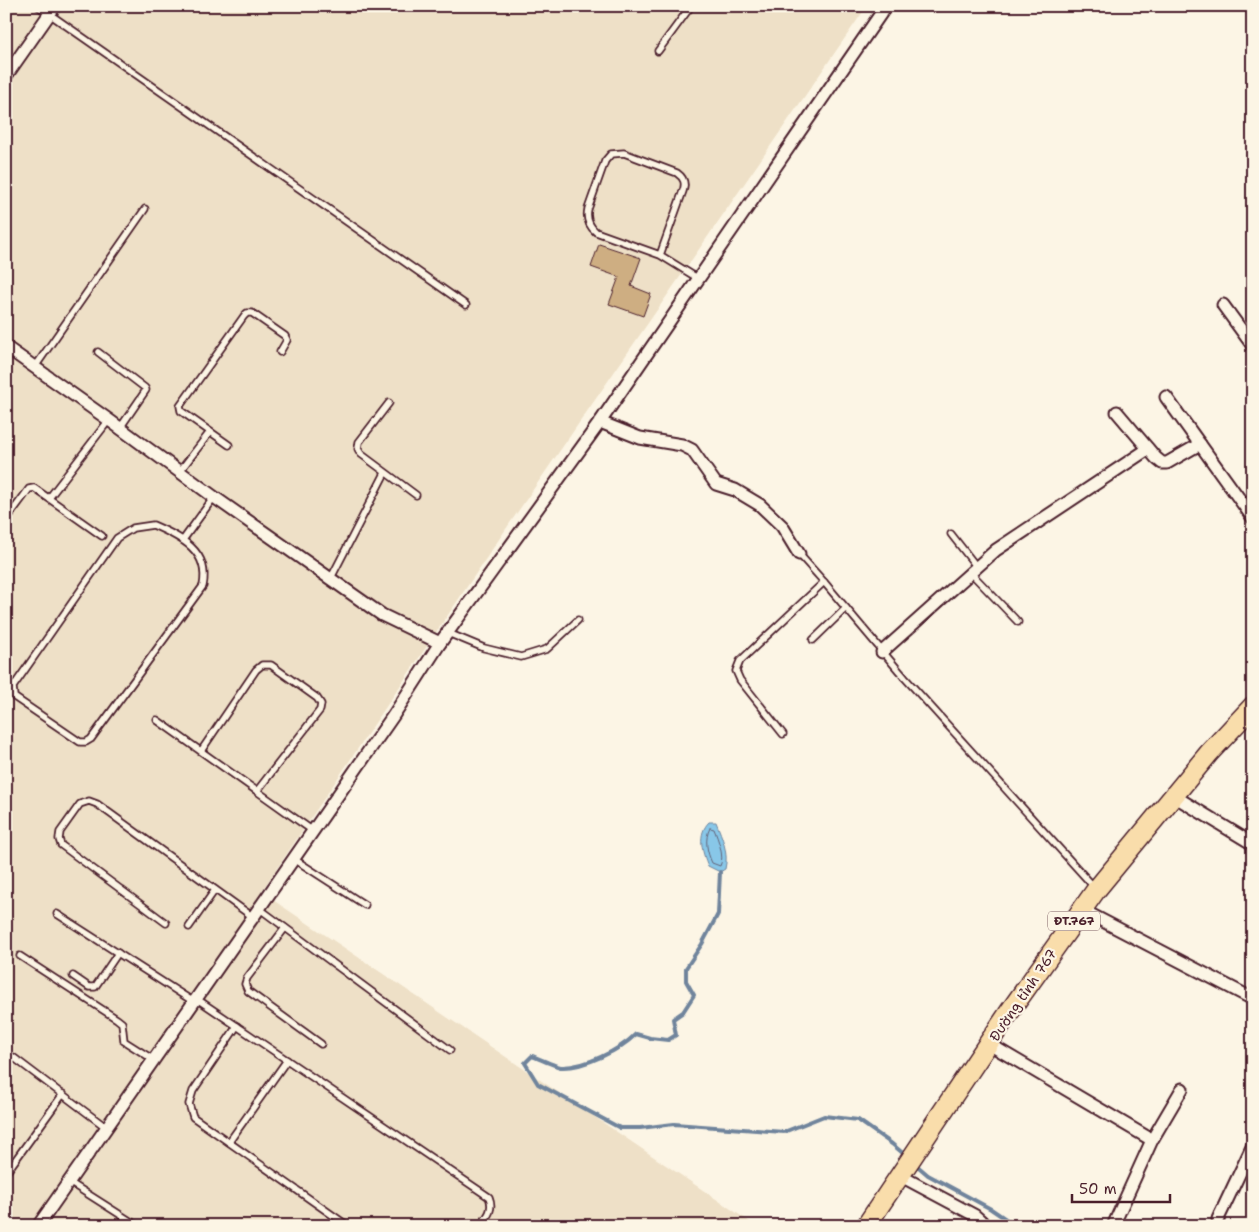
<svg xmlns="http://www.w3.org/2000/svg" width="1259" height="1232" font-family="'Shantell Sans',sans-serif">
  <style>
    .built { fill: #eee0c7 }
    .water { fill: #88c7e8; stroke: #6f849c }
    .lines { fill: none; stroke-linecap: round; stroke-linejoin: round }
    .shore { stroke: #636277; stroke-width: 1 }
    .stream { stroke: #6f849c; stroke-width: 4 }
    .building { fill: #ceae82; stroke: #4a1f2b }
    .service-casing { stroke: #4a1f2b; stroke-width: 9 }
    .minor-casing { stroke: #4a1f2b; stroke-width: 15 }
    .primary-casing { stroke: #4a1f2b; stroke-width: 22 }
    .service { stroke: #fcf5e5; stroke-width: 5.5 }
    .minor { stroke: #fcf5e5; stroke-width: 11 }
    .primary { stroke: #f9ddab; stroke-width: 19 }
    .labels { text-anchor: middle; stroke-width: 4.5; stroke-linejoin: round; paint-order: stroke }
    .shield { fill: #fcf5e5; stroke: #7f5f63; stroke-width: 1 }
    .shield-label { font-size: 12px; font-weight: bold; fill: #4a1f2b }
    .street-label { font-size: 14px; fill: #4a1f2b; stroke: #fcf5e5 }
  </style>
  <rect width="100%" height="100%" fill="#fcf5e5"/>
  <filter id="ink" filterUnits="userSpaceOnUse"><feTurbulence type="fractalNoise" baseFrequency=".02" numOctaves="2"/><feDisplacementMap in="SourceGraphic" scale="10" xChannelSelector="R" yChannelSelector="G"/><feConvolveMatrix kernelMatrix="1 2 1 2 8 2 1 2 1" color-interpolation-filters="sRGB"/></filter>
  <g filter="url(#ink)">
    <path class="built" d="M6,6h861l-357,517 -249,369 103,69 392,265h-750z"/>
    <path class="water" d="M709,822h7c6,15 13,31 9,47l-5,3 -12,-6c-6,-14 -11,-32 1,-44z"/>
    <g class="lines">
      <path class="shore" d="M710,828l4,1c4,10 11,28 6,37l-8,-3c-5,-11 -8,-24 -2,-35z"/>
      <g class="stream">
        <path d="M720,872l-2,42 -16,30 -16,24v13l8,14 -11,17 -10,7 3,16 -8,5 -18,-2 -14,-4c-16,16 -52,34 -75,33 -4,0 -23,-9 -29,-11l-7,7 13,21 82,44h20l34,-4 110,8 40,-16 34,4 34,24 13,11"/>
        <path d="M914,1163l14,12 63,34 25,17"/>
      </g>
    </g>
    <path class="building" d="M599,244l42,14 -10,28 20,8 -8,22 -34,-12 10,-27 -28,-10z"/>
    <g class="lines">
      <defs>
        <g id="service">
          <path d="M38,6l428,299"/>
          <path d="M658,51l33,-45"/>
          <path d="M660,255l23,-64c3,-8 1,-13 -6,-18l-53,-20 -13,1 -6,7 -17,48c-2,9 0,16 8,23l64,23 39,24"/>
          <path d="M98,352l47,36 1,2 -26,38"/>
          <path d="M35,367l110,-158"/>
          <path d="M389,403l-30,39 -1,7 3,5 55,41"/>
          <path d="M229,445l-48,-34 -1,-5 64,-90 3,-3h5l33,23 2,4 -7,12"/>
          <path d="M180,471l30,-39"/>
          <path d="M49,498l60,-78"/>
          <path d="M6,520l23,-31 5,-1 68,48"/>
          <path d="M153,525c28,12 57,26 50,61l-112,153 -5,3h-6l-66,-45 -1,-10 104,-149 16,-10z"/>
          <path d="M951,534l25,32"/>
          <path d="M183,540l31,-43"/>
          <path d="M799,554l25,28 81,96 190,210"/>
          <path d="M970,572l48,50"/>
          <path d="M331,578l54,-105"/>
          <path d="M448,633l36,15 37,9 26,-8 31,-29"/>
          <path d="M813,640l33,-32"/>
          <path d="M157,720l156,111"/>
          <path d="M783,734l-43,-54 -4,-9 4,-10 84,-79"/>
          <path d="M201,751l55,-81 6,-5h9l46,33 4,6 -1,6 -63,81"/>
          <path d="M294,859l71,46"/>
          <path d="M260,909l190,141"/>
          <path d="M57,914l137,88"/>
          <path d="M166,923l-105,-78 -2,-6 1,-7 20,-28 9,-3 8,3 156,113"/>
          <path d="M189,927l26,-37"/>
          <path d="M285,928l-38,50 -2,6 3,7 73,53"/>
          <path d="M20,956l97,63 5,4 2,18 30,19"/>
          <path d="M73,976l16,11h6l23,-34"/>
          <path d="M197,999l292,198c5,12 -1,19 -9,29"/>
          <path d="M237,1026l-44,65 -4,13 4,13 155,109"/>
          <path d="M6,1055l7,2 94,71"/>
          <path d="M229,1142l58,-82"/>
          <path d="M6,1173l57,-79"/>
          <path d="M69,1182l69,44"/>
        </g>
        <g id="minor">
          <path d="M6,76l49,-70"/>
          <path d="M1223,305l30,41"/>
          <path d="M6,347l103,73 105,77 168,118 58,28 -47,73 -355,510"/>
          <path d="M1166,397l87,121"/>
          <path d="M1117,412l39,46 6,5h5l33,-19"/>
          <path d="M600,422l40,16 42,7 10,5 24,34 19,6 25,15 22,21 17,28"/>
          <path d="M440,643l160,-221 286,-416"/>
          <path d="M882,652l114,-102 152,-101"/>
          <path d="M1174,796l79,48"/>
          <path d="M1082,910l171,89"/>
          <path d="M989,1044l163,96 30,-51"/>
          <path d="M899,1175l75,40 8,7 1,4"/>
          <path d="M1218,1219l35,-74"/>
          <path d="M1113,1226l39,-86"/>
        </g>
        <path id="primary" d="M866,1226l144,-215 86,-121 113,-137 44,-47"/>
      </defs>
      <use href="#service" class="service-casing"/>
      <use href="#minor" class="minor-casing"/>
      <use href="#primary" class="primary-casing"/>
      <use href="#service" class="service"/>
      <use href="#minor" class="minor"/>
      <use href="#primary" class="primary"/>
    </g>
  </g>
  <g class="labels">
    <rect class="shield" x="1048" y="911.5" width="52" height="19" rx="4"/>
    <g class="shield-label">
      <text x="1074" y="925">ĐT.767</text>
    </g>
    <g class="street-label">
      <text transform="translate(1023 995) rotate(-56)" y="5">Đường tỉnh 767</text>
    </g>
  </g>
  <rect width="1259" height="1232" fill="none" stroke="#fcf5e5" stroke-width="25"/>
  <rect x="12" y="12" width="1234" height="1207" fill="none" stroke="#4a1f2b" stroke-width="2" filter="url(#ink)"/>
  <path d="M1072 1194v8h98v-8" fill="none" stroke="#4a1f2b" stroke-width="2.5"/>
  <text x="1079" y="1194" font-size="15" fill="#4a1f2b" stroke="#fcf5e5" stroke-width="4" paint-order="stroke">50 m</text>
</svg>
